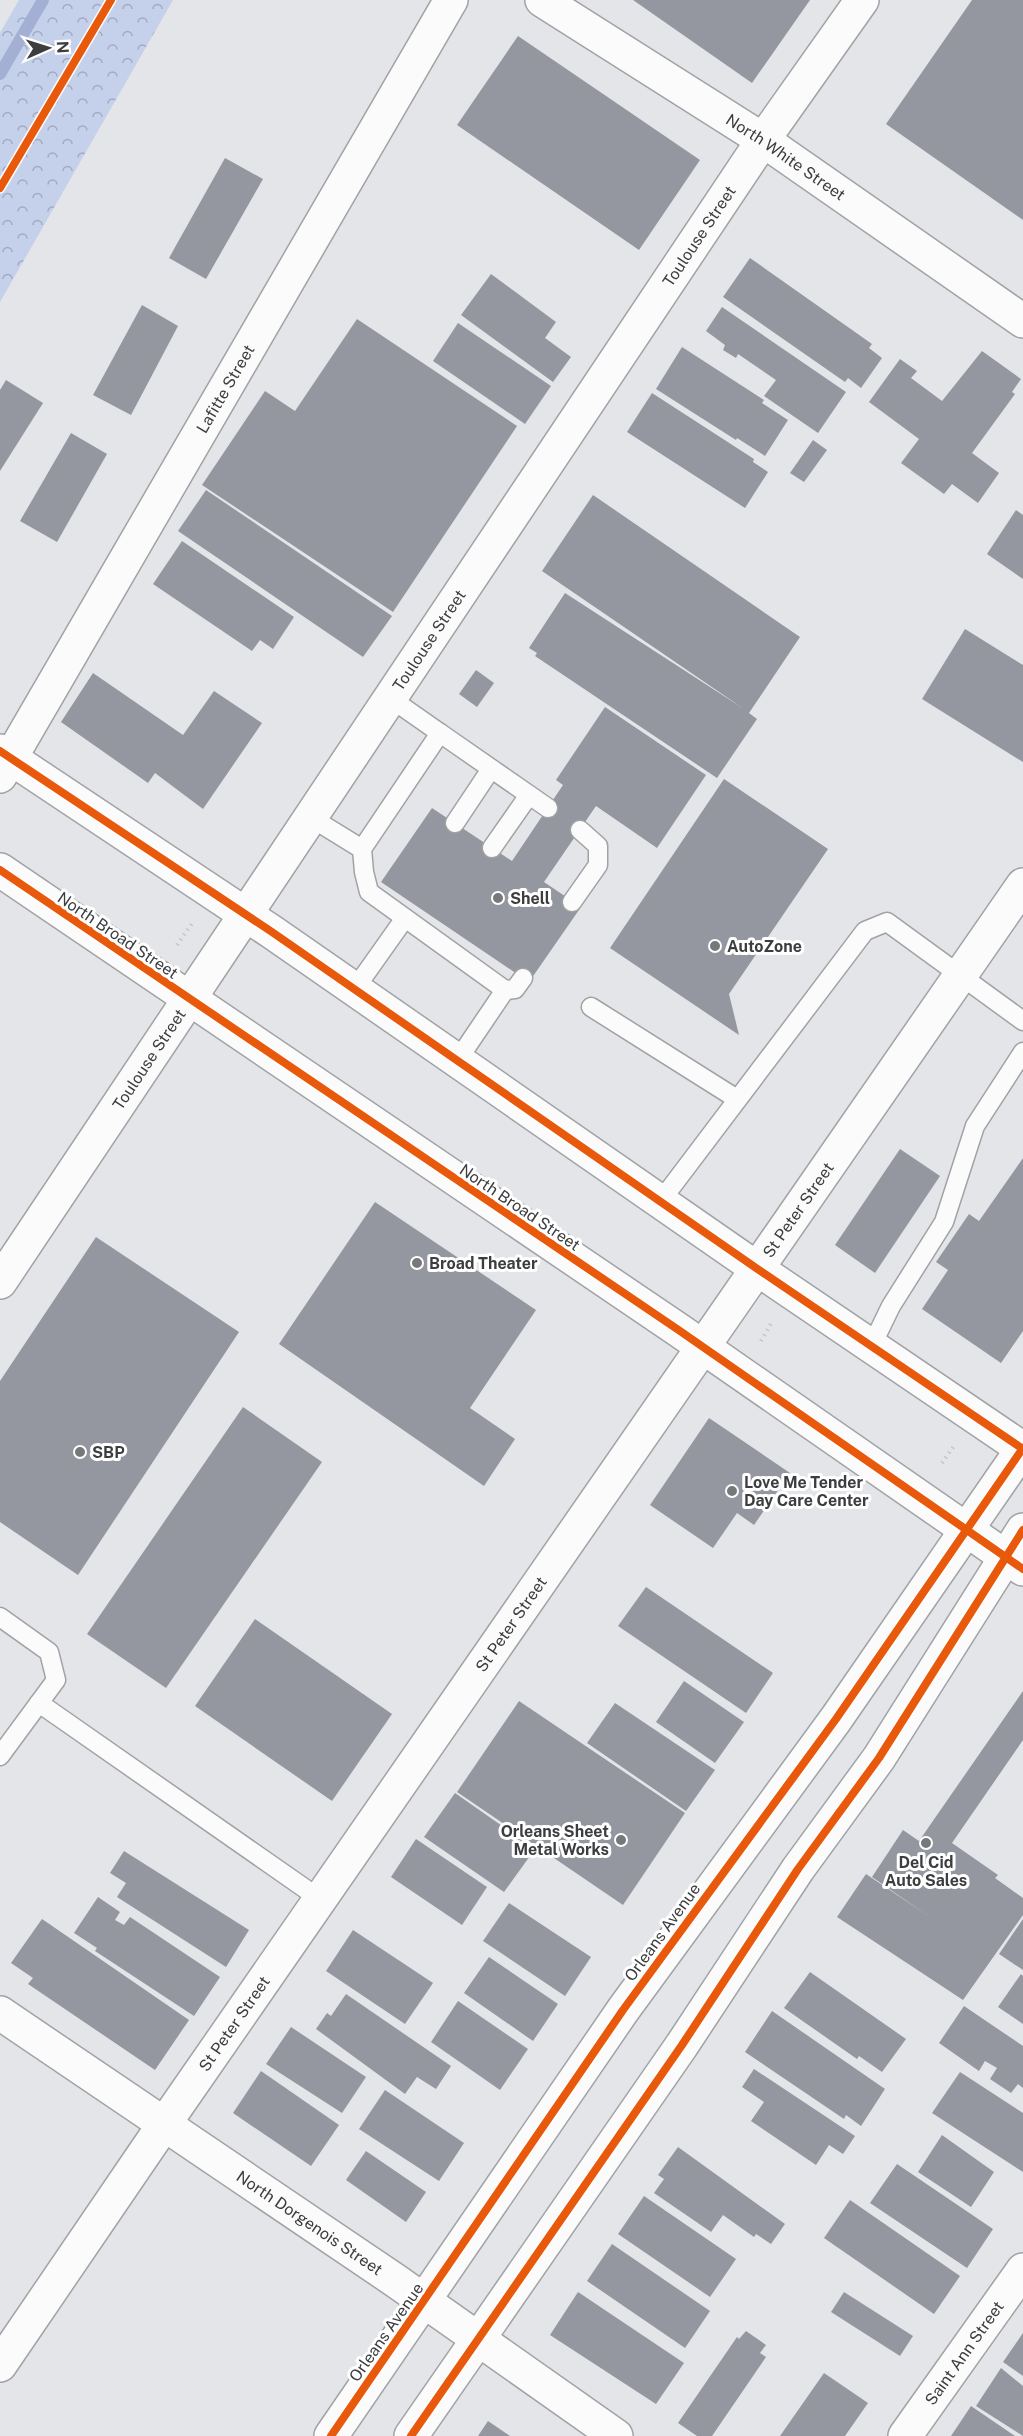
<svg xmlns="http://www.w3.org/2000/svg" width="1023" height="2436" font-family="'Public Sans',sans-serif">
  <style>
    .park { fill: url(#park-crowns) }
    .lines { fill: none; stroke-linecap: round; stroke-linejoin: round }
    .stream { stroke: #a4b0d3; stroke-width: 12 }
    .building { fill: #9497a0 }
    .service-casing { stroke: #a1a2a4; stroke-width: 21 }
    .minor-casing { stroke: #a1a2a4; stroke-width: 36 }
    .tertiary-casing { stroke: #a1a2a4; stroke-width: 36 }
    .primary-casing { stroke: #a1a2a4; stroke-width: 36 }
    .path { stroke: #c6c6c7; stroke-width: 4; stroke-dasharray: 1.5 4.5; stroke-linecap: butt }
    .service { stroke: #fbfbfc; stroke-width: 18 }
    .minor { stroke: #fbfbfc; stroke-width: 33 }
    .tertiary { stroke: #fbfbfc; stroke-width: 33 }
    .primary { stroke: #fbfbfc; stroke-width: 33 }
    .cycleway-casing { stroke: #fff; stroke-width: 11 }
    .cycleway { stroke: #e8590c; stroke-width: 8 }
    .poi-dot { fill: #77787a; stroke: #fff; stroke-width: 2 }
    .labels { text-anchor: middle; stroke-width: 6; stroke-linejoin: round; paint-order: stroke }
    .street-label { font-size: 16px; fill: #3c3d3f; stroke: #fff }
    .poi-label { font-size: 16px; font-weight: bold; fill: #3c3d3f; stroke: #fff; text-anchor: start }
  </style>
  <defs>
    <pattern id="park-crowns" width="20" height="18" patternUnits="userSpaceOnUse" patternTransform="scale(1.5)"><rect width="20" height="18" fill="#c5d0eb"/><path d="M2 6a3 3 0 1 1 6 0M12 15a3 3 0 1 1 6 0" fill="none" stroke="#a1aac0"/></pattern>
  </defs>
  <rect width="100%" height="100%" fill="#e4e5e8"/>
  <path class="park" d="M19,0h154l-173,302v-269z"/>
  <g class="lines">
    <path class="stream" d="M0,74l43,-74"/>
  </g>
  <g class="building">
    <path d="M633,0h177l-58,83z"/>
    <path d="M972,0h51v220l-137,-96z"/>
    <path d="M518,36l182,124 -61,90 -182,-125z"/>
    <path d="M225,158l38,21 -57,100 -37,-21z"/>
    <path d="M750,258l122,86 -3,4 13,10 -21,30 -13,-10 -3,4 -122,-85z"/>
    <path d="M491,274l65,48 -11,16 26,19 -18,25 -92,-67z"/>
    <path d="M142,305l36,21 -47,89 -38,-20z"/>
    <path d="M722,307l124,85 -28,41 -54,-37 12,-16 -38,-26 -2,4 -13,-8 2,-5 -19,-14z"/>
    <path d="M357,319l160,107 -124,186 -191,-127 63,-94 30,20z"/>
    <path d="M458,323l93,63 -26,38 -92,-63z"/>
    <path d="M682,347l82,53 -2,3 26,17 -23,36 -28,-18 -1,2 -80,-51z"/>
    <path d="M982,351l39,28 -9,13 3,2 -43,59 27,20 -21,30 -26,-19 -8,10 -43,-31 18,-24 -50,-37 31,-43 17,12 -6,7 31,23z"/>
    <path d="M6,380l37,23 -43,68v-81z"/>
    <path d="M652,393l102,66 -1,3 15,10 -23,36 -118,-76z"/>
    <path d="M71,433l36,21 -50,88 -37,-21z"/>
    <path d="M813,440l14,10 -23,32 -14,-9z"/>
    <path d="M206,490l186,126 -29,41 -185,-126z"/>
    <path d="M593,495l207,142 -51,76 8,6 -40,59 -182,-122 2,-3 -8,-5 36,-55 179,116 -202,-138z"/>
    <path d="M1016,510l7,5v64l-36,-25z"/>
    <path d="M182,541l112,76 -21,32 -13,-9 -8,11 -99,-67z"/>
    <path d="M965,629l58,36v97l-101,-63z"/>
    <path d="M476,670l18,13 -17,24 -18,-13z"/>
    <path d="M93,673l90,62 31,-44 48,32 -59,86 -48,-36 -7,10 -87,-61z"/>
    <path d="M605,707l101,68 -49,73 -61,-42 -52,76 37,25 -52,75 -148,-100 51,-74 80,53 51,-76 -7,-5z"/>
    <path d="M724,779l104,70 -99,145 10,41 -129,-87z"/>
    <path d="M900,1149l40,27 -65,97 -40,-28z"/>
    <path d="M1023,1158v173l-22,32 -79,-54 26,-39 -12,-8 33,-48 10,7z"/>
    <path d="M375,1202l161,108 -66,98 45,31 -31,47 -205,-142z"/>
    <path d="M96,1237l143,95 -161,243 -78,-53v-141z"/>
    <path d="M243,1407l79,55 -156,226 -79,-54z"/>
    <path d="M709,1418l81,55 -36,52 -17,-12 -24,35 -63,-43z"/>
    <path d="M646,1587l127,86 -27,40 -128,-87z"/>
    <path d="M255,1619l137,95 -60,87 -137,-95z"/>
    <path d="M684,1681l60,41 -29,41 -59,-41z"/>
    <path d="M1023,1691v49l-71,103 46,32 -3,3 28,20v17l-60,85 -126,-83 29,-43 61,41 -55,-38 31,-47 16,11z"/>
    <path d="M519,1701l166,112 -62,92 -166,-113z"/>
    <path d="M615,1703l100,67 -29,41 -99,-68z"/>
    <path d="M455,1793l80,56 -31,43 -80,-55z"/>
    <path d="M416,1839l71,48 -25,38 -71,-48z"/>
    <path d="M124,1851l125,79 -23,37 -109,-70 9,-14 -16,-10z"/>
    <path d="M98,1897l22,15 -5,8 9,5 6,-8 90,60 -26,39 -99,-65 2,-3 -23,-15z"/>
    <path d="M509,1903l82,54 -26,39 -82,-55z"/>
    <path d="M42,1919l147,101 -34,50 -127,-86 5,-6 -22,-15z"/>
    <path d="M1023,1919v51l-24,-16z"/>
    <path d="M353,1930l80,53 -28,41 -79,-53z"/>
    <path d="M489,1957l69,47 -25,37 -69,-48z"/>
    <path d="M810,1972l96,67 -24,33 -23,-16 -2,3 -73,-51z"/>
    <path d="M1021,1974l2,2v48l-25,-17z"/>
    <path d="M346,1994l105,72 -15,23 -19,-12 -12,17 -89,-65 11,-16 4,3z"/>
    <path d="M458,2001l70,48 -28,41 -69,-48z"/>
    <path d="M964,2006l59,40v42l-5,-4 -7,9 -21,-14 7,-11 -12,-7 -6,10 -40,-28z"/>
    <path d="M772,2011l113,78 -24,37 -15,-11 -2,4 -99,-67z"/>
    <path d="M291,2027l75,50 -24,36 -76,-49z"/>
    <path d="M754,2069l101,67 -12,18 -14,-9 -13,20 -65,-44 13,-19 -22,-15z"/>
    <path d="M261,2071l78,54 -28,41 -78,-53z"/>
    <path d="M960,2072l63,41v59l-91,-59z"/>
    <path d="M385,2090l79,53 -25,38 -80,-52z"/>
    <path d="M942,2135l52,37 -23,35 -53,-35z"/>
    <path d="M678,2147l107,77 -14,20 -15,-10 -2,3 -31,-22 -12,17 -57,-39 10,-14 -6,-4z"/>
    <path d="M366,2151l60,41 -20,30 -60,-42z"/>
    <path d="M897,2164l96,65 -26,39 -97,-65z"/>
    <path d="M644,2196l92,63 -26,38 -92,-63z"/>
    <path d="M850,2200l110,76 -26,38 -110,-76z"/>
    <path d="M612,2244l98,67 -25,37 -98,-67z"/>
    <path d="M578,2292l106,71 -28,41 -106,-69z"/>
    <path d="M844,2292l69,44 -13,20 -69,-44z"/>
    <path d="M746,2331l20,14 -6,8 6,4 -54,79h-15l-19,-13 59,-86 2,2z"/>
    <path d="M1023,2333v43l-20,-14z"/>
    <path d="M1001,2368l22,18v50l-47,-30z"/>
    <path d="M824,2373l44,30 -23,33h-65z"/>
    <path d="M971,2406l44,30h-64z"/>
    <path d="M488,2421l22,15h-32z"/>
  </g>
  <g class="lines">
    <defs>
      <g id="service">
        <path d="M440,733l108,75"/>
        <path d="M310,817l52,32 2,23 5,20 136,98 -48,71"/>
        <path d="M455,823l36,-54"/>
        <path d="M492,848l37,-53"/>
        <path d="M362,849l78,-116 -50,-35"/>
        <path d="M572,902l26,-37v-19l-18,-16"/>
        <path d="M354,990l51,-72"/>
        <path d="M505,990l10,-1 8,-11"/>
        <path d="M591,1007l146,92"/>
        <path d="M660,1202l205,-271 22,-9 136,99"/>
        <path d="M872,1345l19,-39 53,-84 31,-96 48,-74"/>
        <path d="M0,1617l49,35 7,28 -56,76"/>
        <path d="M39,1703l281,196"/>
      </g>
      <g id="minor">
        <path id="s1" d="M542,0l221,140 260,181"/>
        <path id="s2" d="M0,776l451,-776"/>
        <path id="s3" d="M0,1282l763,-1142 99,-140"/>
        <path id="s4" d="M0,2013l396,268 220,155"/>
        <path id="s5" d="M0,2365l165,-242 858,-1238"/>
        <path id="s6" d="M905,2436l118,-166"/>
      </g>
      <g id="tertiary">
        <path d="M331,2436l292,-426 213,-291 187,-271"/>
        <path d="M411,2436l271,-391 116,-176 81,-111 144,-228"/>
      </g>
      <g id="primary">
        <path d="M0,751l272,181 487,338 264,179"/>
        <path d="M0,870l680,461 343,238"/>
      </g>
    </defs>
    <use href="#service" class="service-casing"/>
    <use href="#minor" class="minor-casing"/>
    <use href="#tertiary" class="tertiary-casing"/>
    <use href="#primary" class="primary-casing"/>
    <g class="path">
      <path d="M177,945l16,-23"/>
      <path d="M761,1341l11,-19"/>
      <path d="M942,1463l12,-17"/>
    </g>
    <use href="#service" class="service"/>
    <use href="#minor" class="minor"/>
    <use href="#tertiary" class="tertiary"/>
    <use href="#primary" class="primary"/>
    <defs>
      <g id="cycleway">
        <path d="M0,188l111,-188"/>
        <path d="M0,751l272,181 487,338 264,179"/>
        <path d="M0,870l680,461 343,238"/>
        <path d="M331,2436l292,-426 213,-291 187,-271"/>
        <path d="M411,2436l271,-391 116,-176 81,-111 144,-228"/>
      </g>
    </defs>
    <use href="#cycleway" class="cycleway-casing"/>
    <use href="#cycleway" class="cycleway"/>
  </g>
  <g class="poi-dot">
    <circle cx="498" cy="898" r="6"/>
    <circle cx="715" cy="946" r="6"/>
    <circle cx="417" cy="1263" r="6"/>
    <circle cx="80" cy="1452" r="6"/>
    <circle cx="732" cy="1491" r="6"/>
    <circle cx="621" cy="1840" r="6"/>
    <circle cx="926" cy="1843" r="6"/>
  </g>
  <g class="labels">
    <g class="street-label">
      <text dy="6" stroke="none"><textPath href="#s1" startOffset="290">North White Street</textPath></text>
      <text dy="6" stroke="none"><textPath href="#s3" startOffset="1258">Toulouse Street</textPath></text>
      <text dy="6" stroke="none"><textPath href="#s2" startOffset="448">Lafitte Street</textPath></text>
      <text dy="6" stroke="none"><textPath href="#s3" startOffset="772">Toulouse Street</textPath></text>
      <text transform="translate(118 935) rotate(34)" y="6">North Broad Street</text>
      <text dy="6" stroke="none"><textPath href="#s3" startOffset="268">Toulouse Street</textPath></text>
      <text transform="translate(520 1207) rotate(34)" y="6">North Broad Street</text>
      <text dy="6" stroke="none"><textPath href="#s5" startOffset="1404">St Peter Street</textPath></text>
      <text dy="6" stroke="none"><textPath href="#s5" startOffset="900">St Peter Street</textPath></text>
      <text transform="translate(662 1932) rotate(-54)" y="6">Orleans Avenue</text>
      <text dy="6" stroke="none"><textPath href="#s5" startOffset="414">St Peter Street</textPath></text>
      <text dy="6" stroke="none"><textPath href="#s4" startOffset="374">North Dorgenois Street</textPath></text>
      <text transform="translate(386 2332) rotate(-55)" y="6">Orleans Avenue</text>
      <text dy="6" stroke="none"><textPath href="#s6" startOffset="102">Saint Ann Street</textPath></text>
    </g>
    <g class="poi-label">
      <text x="510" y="904">Shell</text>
      <text x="727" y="952">AutoZone</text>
      <text x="429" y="1269">Broad Theater</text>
      <text x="92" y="1458">SBP</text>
      <text x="744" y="1488">Love Me Tender<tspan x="744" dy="18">Day Care Center</tspan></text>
      <text x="609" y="1837" text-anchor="end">Orleans Sheet<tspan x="609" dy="18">Metal Works</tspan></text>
      <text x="926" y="1868" text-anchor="middle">Del Cid<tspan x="926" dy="18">Auto Sales</tspan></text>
    </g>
  </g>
  <g transform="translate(48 48) rotate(87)" stroke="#ffffff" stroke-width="4.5" paint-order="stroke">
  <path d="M0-4.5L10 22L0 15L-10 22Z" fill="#3c3d3f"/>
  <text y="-9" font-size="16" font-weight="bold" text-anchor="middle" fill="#3c3d3f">N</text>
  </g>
</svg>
